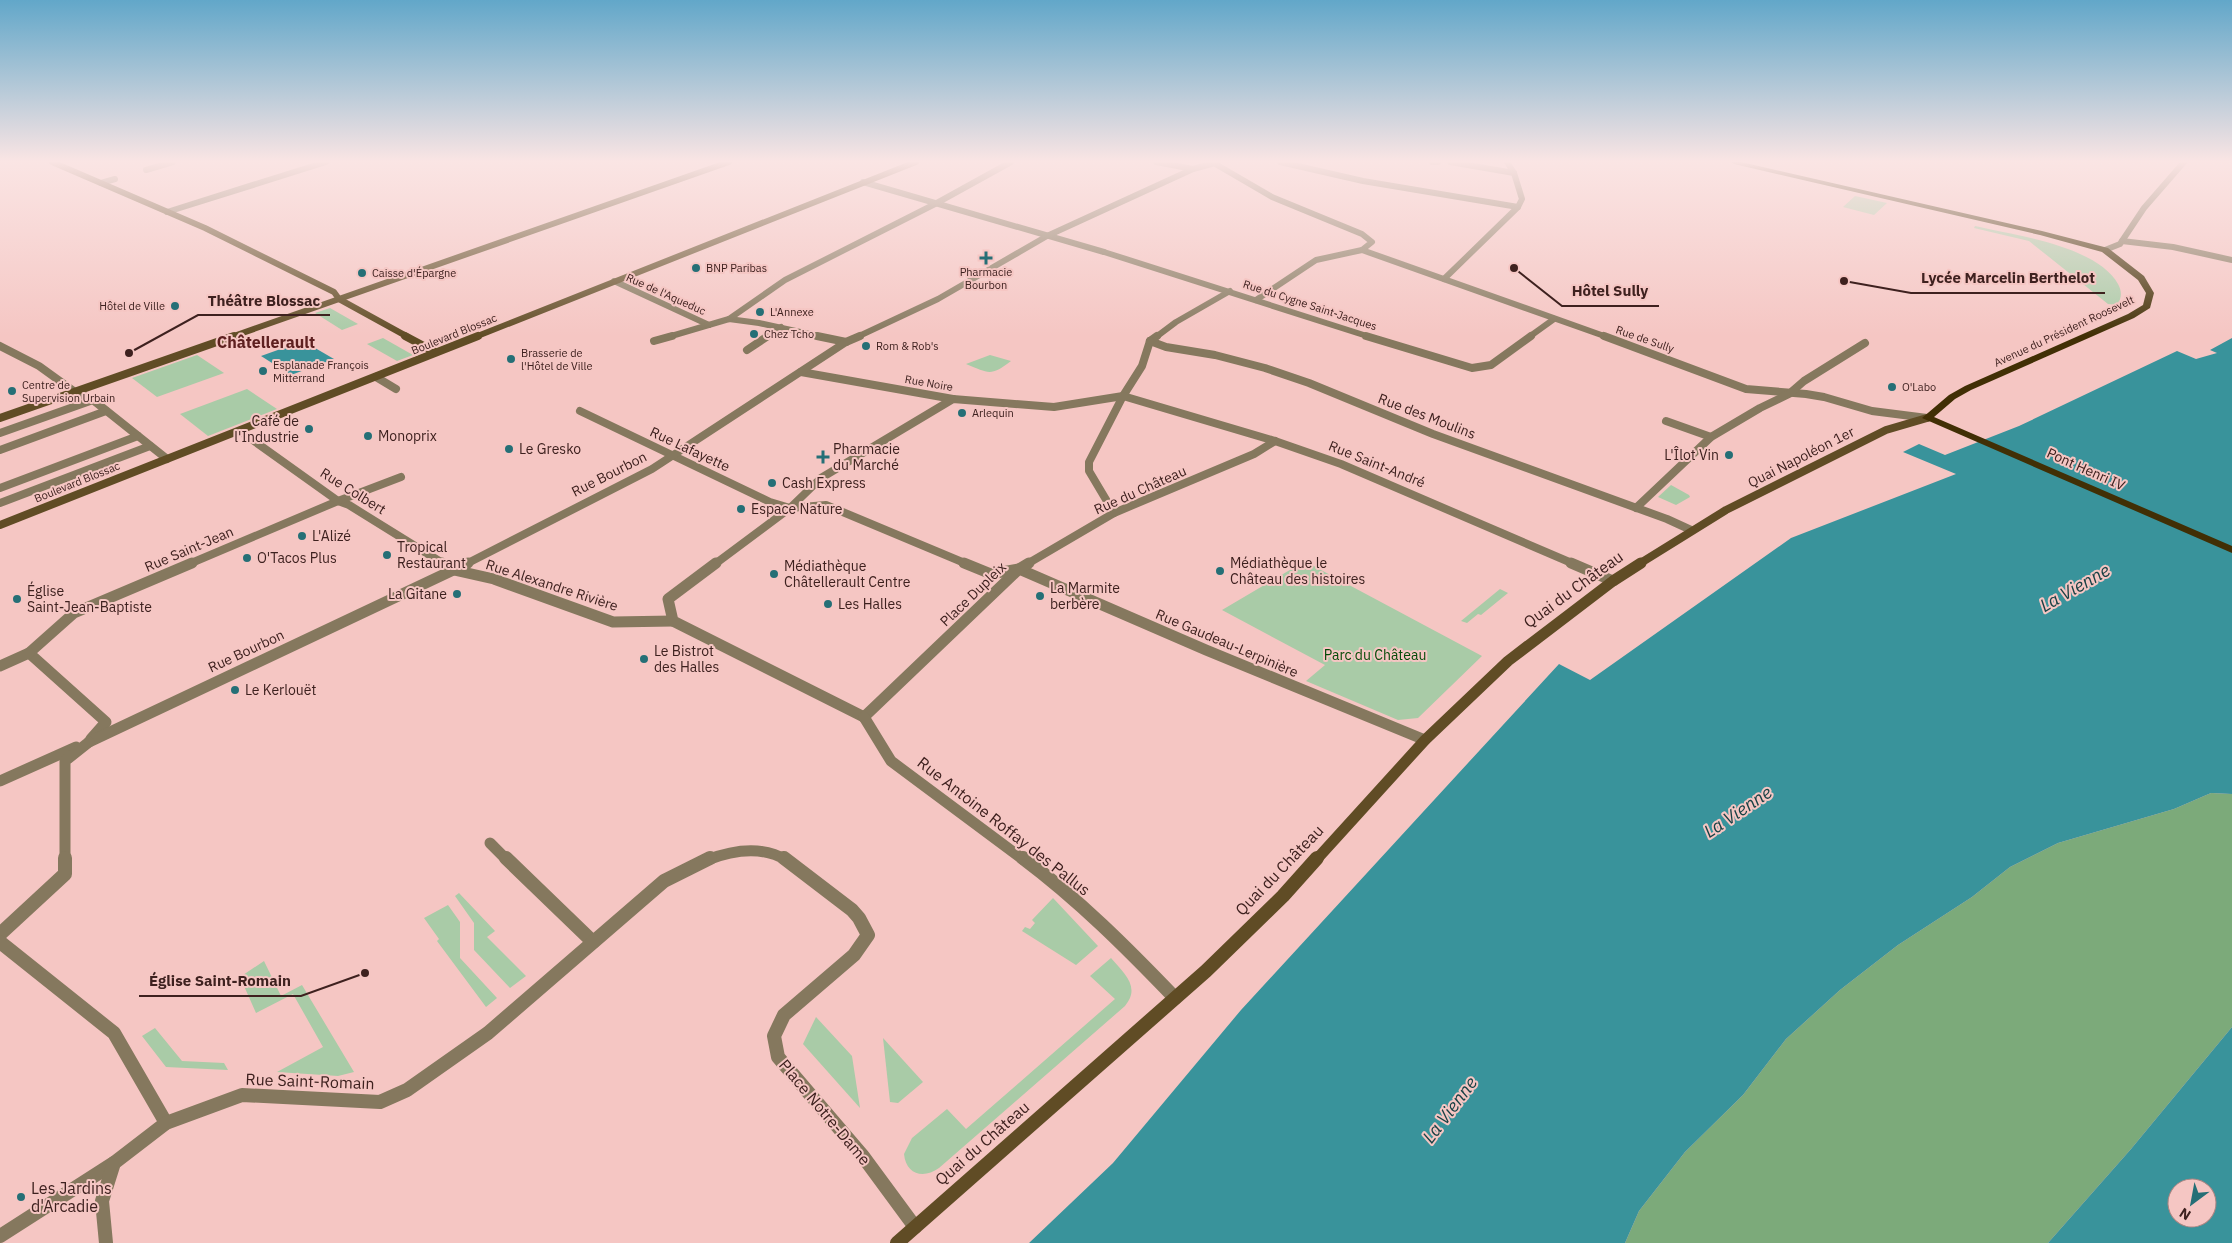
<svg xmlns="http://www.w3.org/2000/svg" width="2232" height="1243" font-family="'IBM Plex Sans',sans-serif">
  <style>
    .green { fill: #a9cba7 }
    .forest { fill: #7caa7a }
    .water { fill: #39939b; fill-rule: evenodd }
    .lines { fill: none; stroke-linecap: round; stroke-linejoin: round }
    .service-far2 { stroke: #85785e; stroke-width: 6 }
    .service-far1 { stroke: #85785e; stroke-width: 8 }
    .service { stroke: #85785e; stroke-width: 14 }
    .pedestrian-far2 { stroke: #85785e; stroke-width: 6 }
    .pedestrian-far1 { stroke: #85785e; stroke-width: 8 }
    .pedestrian { stroke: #85785e; stroke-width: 11 }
    .minor-far3 { stroke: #85785e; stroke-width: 6 }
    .minor-far2 { stroke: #85785e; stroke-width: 8 }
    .minor-far1 { stroke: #85785e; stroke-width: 11 }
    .minor { stroke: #85785e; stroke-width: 14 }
    .tertiary { stroke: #85785e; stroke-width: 8 }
    .secondary-far3 { stroke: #604c25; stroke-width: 6 }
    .secondary-far2 { stroke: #604c25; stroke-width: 8 }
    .secondary-far1 { stroke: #604c25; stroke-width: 11 }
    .secondary { stroke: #604c25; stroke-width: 14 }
    .primary { fill: #412f05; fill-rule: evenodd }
    .poi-dot { fill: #256f76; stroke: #f5c6c3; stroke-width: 2 }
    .labels { text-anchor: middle; stroke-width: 4; stroke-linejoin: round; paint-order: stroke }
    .far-poi-label { font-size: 11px; fill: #3e211f; stroke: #f5c6c3; text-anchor: start }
    .far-street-label { font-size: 11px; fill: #3e211f; stroke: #f5c6c3 }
    .street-label { font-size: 14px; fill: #3e211f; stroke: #f5c6c3 }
    .poi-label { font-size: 14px; fill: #3e211f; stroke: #f5c6c3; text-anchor: start }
    .park-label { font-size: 14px; fill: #044a07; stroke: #f5c6c3 }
    .far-district-label { font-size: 16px; font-weight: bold; fill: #5e2020; stroke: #f5c6c3 }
    .near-street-label { font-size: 16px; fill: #3e211f; stroke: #f5c6c3 }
    .near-poi-label { font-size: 16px; fill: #3e211f; stroke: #f5c6c3; text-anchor: start }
    .near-water-label { font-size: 18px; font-style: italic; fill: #184145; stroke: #f5c6c3 }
    .leader { fill: none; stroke: #3e211f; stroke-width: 2 }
    .callout-dot { fill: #3e211f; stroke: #f5c6c3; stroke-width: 2 }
    .callout-label { font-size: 15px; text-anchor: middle; font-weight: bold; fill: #3e211f; stroke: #f5c6c3; stroke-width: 4; stroke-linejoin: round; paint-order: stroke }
  </style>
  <rect width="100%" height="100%" fill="#f5c6c3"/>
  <g class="green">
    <path d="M1855,196l32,7 -13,12 -31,-8z"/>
    <path d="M1975,226c39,9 122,20 143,58 4,7 4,14 -1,21l-9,-1 -79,-63 -55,-13z"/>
    <path d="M330,308l28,16 -16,6 -27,-17z"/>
    <path d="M383,338l30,17 -16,6 -30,-17z"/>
    <path d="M197,355l27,18 -67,24 -25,-19z"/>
    <path d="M990,355l21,6c-21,16 -22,12 -45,3z"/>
    <path d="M247,389l30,20 -69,27 -28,-22z"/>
    <path d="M1671,485l18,10 1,2 -14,8 -18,-8z"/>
    <path d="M1305,561l16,9 161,86 -64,62 -20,2 -92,-39 19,-16 -103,-55z"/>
    <path d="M1500,589l8,4 -27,22 -3,-1 -11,9 -6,-2z"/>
    <path d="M459,893l36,38 -8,6 39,39 -16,12 -36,-38v-27l-19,-27z"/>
    <path d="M1053,898l45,48 -22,19 -54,-34 3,-4 5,2 5,-6 -3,-3z"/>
    <path d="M448,905l12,17v36l37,40 -11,9 -49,-66 2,-2 -15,-21z"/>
    <path d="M1111,958c13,15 30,29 14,48l-186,162c-15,11 -33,7 -35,-14l8,-16 35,-29 19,20 149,-130 -25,-23z"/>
    <path d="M264,961l17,35 21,-11 52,87 -16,4 -61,-4 46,-25 -30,-53 -37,19 -16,-36z"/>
    <path d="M816,1017l36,39 8,52 -57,-64z"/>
    <path d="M155,1028l27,33 42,2 4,7 -62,-3 -24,-31z"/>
    <path d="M883,1038l40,44 -25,21 -8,-1z"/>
  </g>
  <path class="forest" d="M2211,793l21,1v233l-101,122 -83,94h-423l14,-32 46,-59 58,-57 43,-56 54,-49 58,-45 74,-48 38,-30 48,-24 116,-34z"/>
  <g class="water">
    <path d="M2232,338v456l-21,-1 -37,16 -116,34 -48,24 -38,30 -74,48 -58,45 -54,49 -43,56 -58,57 -46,59 -14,32h-596l84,-80 128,-153 318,-346 31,16 201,-142 165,-64 -53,-22 16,-8 26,11 74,-29 158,-75 19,8 21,-6 -7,-3z"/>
    <path d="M303,341l31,18 -43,16 -30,-19z"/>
    <path d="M2232,1027v216h-184l83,-94zM2177,1188h30v30h-30z"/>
  </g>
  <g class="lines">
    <g class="service-far2">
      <path d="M1432,162h6"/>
      <path d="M1450,162l64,11"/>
      <path d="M146,170l27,-8"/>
      <path d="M101,183l14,-4"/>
    </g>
    <g class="service-far1">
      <path d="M75,392l18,8 74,59"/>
      <path d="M1666,421l45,16"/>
      <path d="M0,433l93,-33"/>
      <path d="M0,450l106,-39"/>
      <path d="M0,488l138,-52"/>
      <path d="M0,503l150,-57"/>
    </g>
    <path class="service" d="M0,1236l114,-73"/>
    <g class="pedestrian-far2">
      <path d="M1156,162l37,7"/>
      <path d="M863,182l241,70"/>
      <path d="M614,281l95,44"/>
      <path d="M668,337l61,-18 30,4 64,14"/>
      <path d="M857,337l81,-38 109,-63 146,-67 22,-6"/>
    </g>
    <g class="pedestrian-far1">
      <path d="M817,336l29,6"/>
      <path d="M654,341l18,-5"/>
      <path d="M801,372l152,27"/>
      <path d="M376,377l20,12"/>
      <path d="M580,411l190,91 20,6"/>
      <path d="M338,501l11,4 95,59"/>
      <path d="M189,564l149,-63 63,-24"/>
      <path d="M466,564l186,-95 194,-127 14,-6"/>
    </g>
    <g class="pedestrian">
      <path d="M442,563l12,7 40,9 119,43 60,-1"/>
      <path d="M91,739l15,-17 -77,-69 45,-40 118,-50"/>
      <path d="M89,742l379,-179"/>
    </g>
    <g class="minor-far3">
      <path d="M1212,162l60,35 90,37 10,8 -10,8 -46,10 -60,40"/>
      <path d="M1280,162l83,19 155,26"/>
      <path d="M167,212l159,-50"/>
      <path d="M2122,241l51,6 59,13"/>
      <path d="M1362,250l245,87"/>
      <path d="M2105,250l15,-6 24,-36 40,-46"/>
      <path d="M1104,252l266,85"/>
      <path d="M1444,279l74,-72 4,-8 -8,-26 -7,-11"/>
      <path d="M729,319l56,-39 150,-76 76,-42"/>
      <path d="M766,337l15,-10"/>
      <path d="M1156,337l20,-15 54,-31"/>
      <path d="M1529,337l25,-18"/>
    </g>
    <g class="minor-far2">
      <path d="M1366,336l106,32 19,-3 40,-29"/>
      <path d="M1604,336l142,53 60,5 18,3 48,14 55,7"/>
      <path d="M1150,341l16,6 49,8 50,13 44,15 124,51 234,85 24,11"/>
      <path d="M1150,341l7,-5"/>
      <path d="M747,350l21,-14"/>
      <path d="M240,431l98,70"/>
      <path d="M790,508l36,-3 141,59"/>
      <path d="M1636,508l75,-71 49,-29 29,-14 15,-13 61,-38"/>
      <path d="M1114,513l-25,-42v-9l34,-66 19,-30 8,-25"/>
      <path d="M715,564l75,-56 31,-30 132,-79 101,8 69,-11 152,45 66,23 233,100"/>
      <path d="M1027,564l87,-51 140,-59 21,-13"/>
    </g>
    <g class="minor-far1">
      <path d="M716,563l-48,36 5,22 191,96"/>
      <path d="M964,563l27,11 28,-5"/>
      <path d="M1571,563l42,18"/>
      <path d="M1019,569l187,81 219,90"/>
      <path d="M0,666l29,-13"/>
      <path d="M864,717l155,-148 10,-6"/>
      <path d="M864,717l27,44 133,99"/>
      <path d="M0,781l76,-34"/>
      <path d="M490,843l17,17"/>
      <path d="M65,860v-99l24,-19"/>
      <path d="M707,860c26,-10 54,-15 79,0"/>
    </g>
    <g class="minor">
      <path d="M506,858l87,84"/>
      <path d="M784,858l68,52 7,8 9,17 -14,20 -70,60 -10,21 4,21 84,98 53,72"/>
      <path d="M1023,858c56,42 104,90 152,140"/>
      <path d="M0,934l65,-60v-16"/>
      <path d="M0,942l114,91 52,90"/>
      <path d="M106,1243l-4,-42 12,-38 52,-40 76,-28 138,7 27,-12 81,-57 176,-152 46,-23"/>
    </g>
    <path class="tertiary" d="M0,346l39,20 36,26"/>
    <g class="secondary-far3">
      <path d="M52,162l153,66 129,64 5,7 69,38"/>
      <path d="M231,337l498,-175"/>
      <path d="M475,337l441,-175"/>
    </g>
    <g class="secondary-far2">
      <path d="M405,336l30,16"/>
      <path d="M0,418l234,-82"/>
      <path d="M0,525l478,-189"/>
      <path d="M1639,564l87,-54 160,-80 41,-12"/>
    </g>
    <path class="secondary-far1" d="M1316,860l109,-120 83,-79 105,-80 28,-18"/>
    <path class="secondary" d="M897,1243l309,-272 77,-75 34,-38"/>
    <path class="primary" d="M1731,162h10l301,69 66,17 36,28 10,17 -4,15 -16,10 -163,72 -16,9 -21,18 298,129v7l-310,-135 27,-23 16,-9 163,-72 15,-9 3,-12 -8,-13 -36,-28 -62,-17 -306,-71z"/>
  </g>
  <linearGradient id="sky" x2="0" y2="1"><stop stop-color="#62a7c9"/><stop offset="0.48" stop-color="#fae5e4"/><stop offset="1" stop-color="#fae5e4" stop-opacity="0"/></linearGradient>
  <rect width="2232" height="336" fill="url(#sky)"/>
  <g class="poi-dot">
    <path d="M983.5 250.5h5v5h5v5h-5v5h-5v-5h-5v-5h5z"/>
    <circle cx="696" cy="268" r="5"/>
    <circle cx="362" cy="273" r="5"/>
    <circle cx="175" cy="306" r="5"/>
    <circle cx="760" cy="312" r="5"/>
    <circle cx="754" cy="334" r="5"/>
    <circle cx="866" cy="346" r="5"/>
    <circle cx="511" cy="359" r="5"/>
    <circle cx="263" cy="371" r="5"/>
    <circle cx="1892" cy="387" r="5"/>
    <circle cx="12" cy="391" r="5"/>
    <circle cx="962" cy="413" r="5"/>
    <circle cx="309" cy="429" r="5"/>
    <circle cx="368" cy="436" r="5"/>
    <circle cx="509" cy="449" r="5"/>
    <circle cx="1729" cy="455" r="5"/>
    <path d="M820.5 449.5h5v5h5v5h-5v5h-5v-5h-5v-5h5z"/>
    <circle cx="772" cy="483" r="5"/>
    <circle cx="741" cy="509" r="5"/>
    <circle cx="302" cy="536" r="5"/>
    <circle cx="387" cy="555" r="5"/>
    <circle cx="247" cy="558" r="5"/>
    <circle cx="1220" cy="571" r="5"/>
    <circle cx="774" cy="574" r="5"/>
    <circle cx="457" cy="594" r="5"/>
    <circle cx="1040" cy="596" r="5"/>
    <circle cx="17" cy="599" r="5"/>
    <circle cx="828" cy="604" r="5"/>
    <circle cx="644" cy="659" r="5"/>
    <circle cx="235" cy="690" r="5"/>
    <circle cx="21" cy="1197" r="5"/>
  </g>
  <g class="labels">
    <g class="far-poi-label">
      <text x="706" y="272">BNP Paribas</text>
      <text x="986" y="276" text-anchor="middle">Pharmacie<tspan x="986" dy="13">Bourbon</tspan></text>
      <text x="372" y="277">Caisse d'Épargne</text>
      <text x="165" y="310" text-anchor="end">Hôtel de Ville</text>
      <text x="770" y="316">L'Annexe</text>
      <text x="764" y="338">Chez Tcho</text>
      <text x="876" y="350">Rom &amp; Rob's</text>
      <text x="521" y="357">Brasserie de<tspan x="521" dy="13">l'Hôtel de Ville</tspan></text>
      <text x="273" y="369">Esplanade François<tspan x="273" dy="13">Mitterrand</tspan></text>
      <text x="22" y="389">Centre de<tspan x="22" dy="13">Supervision Urbain</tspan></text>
      <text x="1902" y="391">O'Labo</text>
      <text x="972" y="417">Arlequin</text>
    </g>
    <g class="far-street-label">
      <text transform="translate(666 294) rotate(24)" y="4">Rue de l'Aqueduc</text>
      <text transform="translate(1310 305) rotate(18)" y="4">Rue du Cygne Saint-Jacques</text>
      <text transform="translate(2064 331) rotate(-25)" y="4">Avenue du Président Roosevelt</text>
      <text transform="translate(454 334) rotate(-22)" y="4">Boulevard Blossac</text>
      <text transform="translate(1645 339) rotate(19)" y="4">Rue de Sully</text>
      <text transform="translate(929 383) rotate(10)" y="4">Rue Noire</text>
      <text transform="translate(77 482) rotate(-22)" y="4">Boulevard Blossac</text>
    </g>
    <g class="street-label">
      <text transform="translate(1427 416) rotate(21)" y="5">Rue des Moulins</text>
      <text transform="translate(690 449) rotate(25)" y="5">Rue Lafayette</text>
      <text transform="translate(1801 457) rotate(-27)" y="5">Quai Napoléon 1er</text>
      <text transform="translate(1377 464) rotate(22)" y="5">Rue Saint-André</text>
      <text transform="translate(2086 469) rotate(24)" y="5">Pont Henri IV</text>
      <text transform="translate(609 474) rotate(-27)" y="5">Rue Bourbon</text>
      <text transform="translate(1140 490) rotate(-24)" y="5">Rue du Château</text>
      <text transform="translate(353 491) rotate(32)" y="5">Rue Colbert</text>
      <text transform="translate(189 549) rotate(-23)" y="5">Rue Saint-Jean</text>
      <text transform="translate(552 585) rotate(18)" y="5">Rue Alexandre Rivière</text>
      <text transform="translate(973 594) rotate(-44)" y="5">Place Dupleix</text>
      <text transform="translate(1227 643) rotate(23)" y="5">Rue Gaudeau-Lerpinière</text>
      <text transform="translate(246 651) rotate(-25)" y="5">Rue Bourbon</text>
    </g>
    <g class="poi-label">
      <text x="299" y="426" text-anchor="end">Café de<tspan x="299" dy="16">l'Industrie</tspan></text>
      <text x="378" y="441">Monoprix</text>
      <text x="519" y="454">Le Gresko</text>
      <text x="833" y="454">Pharmacie<tspan x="833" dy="16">du Marché</tspan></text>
      <text x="1719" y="460" text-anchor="end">L'Îlot Vin</text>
      <text x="782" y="488">Cash Express</text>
      <text x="751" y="514">Espace Nature</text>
      <text x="312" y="541">L'Alizé</text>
      <text x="397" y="552">Tropical<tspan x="397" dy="16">Restaurant</tspan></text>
      <text x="257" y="563">O'Tacos Plus</text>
      <text x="1230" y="568">Médiathèque le<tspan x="1230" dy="16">Château des histoires</tspan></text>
      <text x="784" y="571">Médiathèque<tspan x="784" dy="16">Châtellerault Centre</tspan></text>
      <text x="1050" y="593">La Marmite<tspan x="1050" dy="16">berbère</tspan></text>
      <text x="27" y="596">Église<tspan x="27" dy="16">Saint-Jean-Baptiste</tspan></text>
      <text x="447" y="599" text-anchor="end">La Gitane</text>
      <text x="838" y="609">Les Halles</text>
      <text x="654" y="656">Le Bistrot<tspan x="654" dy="16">des Halles</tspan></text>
      <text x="245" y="695">Le Kerlouët</text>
    </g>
    <g class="park-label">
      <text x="1375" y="660">Parc du Château</text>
    </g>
    <g class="far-district-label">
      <text x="266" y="348">Châtellerault</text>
    </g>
    <g class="near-street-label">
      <text transform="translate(1573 589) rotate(-36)" y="6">Quai du Château</text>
      <text transform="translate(1004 826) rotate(38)" y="6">Rue Antoine Roffay des Pallus</text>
      <text transform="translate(1279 870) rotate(-46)" y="6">Quai du Château</text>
      <text transform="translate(310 1081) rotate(2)" y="6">Rue Saint-Romain</text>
      <text transform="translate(825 1112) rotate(50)" y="6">Place Notre-Dame</text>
      <text transform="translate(982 1143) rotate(-41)" y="6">Quai du Château</text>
    </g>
    <g class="near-poi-label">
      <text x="31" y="1194">Les Jardins<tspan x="31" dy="18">d'Arcadie</tspan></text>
    </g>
    <g class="near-water-label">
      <text transform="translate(2075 588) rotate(-30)" y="6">La Vienne</text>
      <text transform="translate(1738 812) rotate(-34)" y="6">La Vienne</text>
      <text transform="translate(1450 1110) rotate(-53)" y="6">La Vienne</text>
    </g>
  </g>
  <path class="leader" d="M1844 281L1911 293H2105M1514 268L1562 306H1659M129 353L198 315H330M365 973L301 996H139"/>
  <g class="callout-dot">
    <circle cx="1844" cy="281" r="5"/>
    <circle cx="1514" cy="268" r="5"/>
    <circle cx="129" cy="353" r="5"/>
    <circle cx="365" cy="973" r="5"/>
  </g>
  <g class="callout-label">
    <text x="2008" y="283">Lycée Marcelin Berthelot</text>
    <text x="1610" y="296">Hôtel Sully</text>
    <text x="264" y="306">Théâtre Blossac</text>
    <text x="220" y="986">Église Saint-Romain</text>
  </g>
  <g transform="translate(2192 1203) rotate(212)"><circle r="24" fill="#f5c6c3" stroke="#ac8481"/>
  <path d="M0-4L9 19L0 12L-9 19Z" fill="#256f76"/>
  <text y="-8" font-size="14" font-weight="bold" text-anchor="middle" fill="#3e211f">N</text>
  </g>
</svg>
